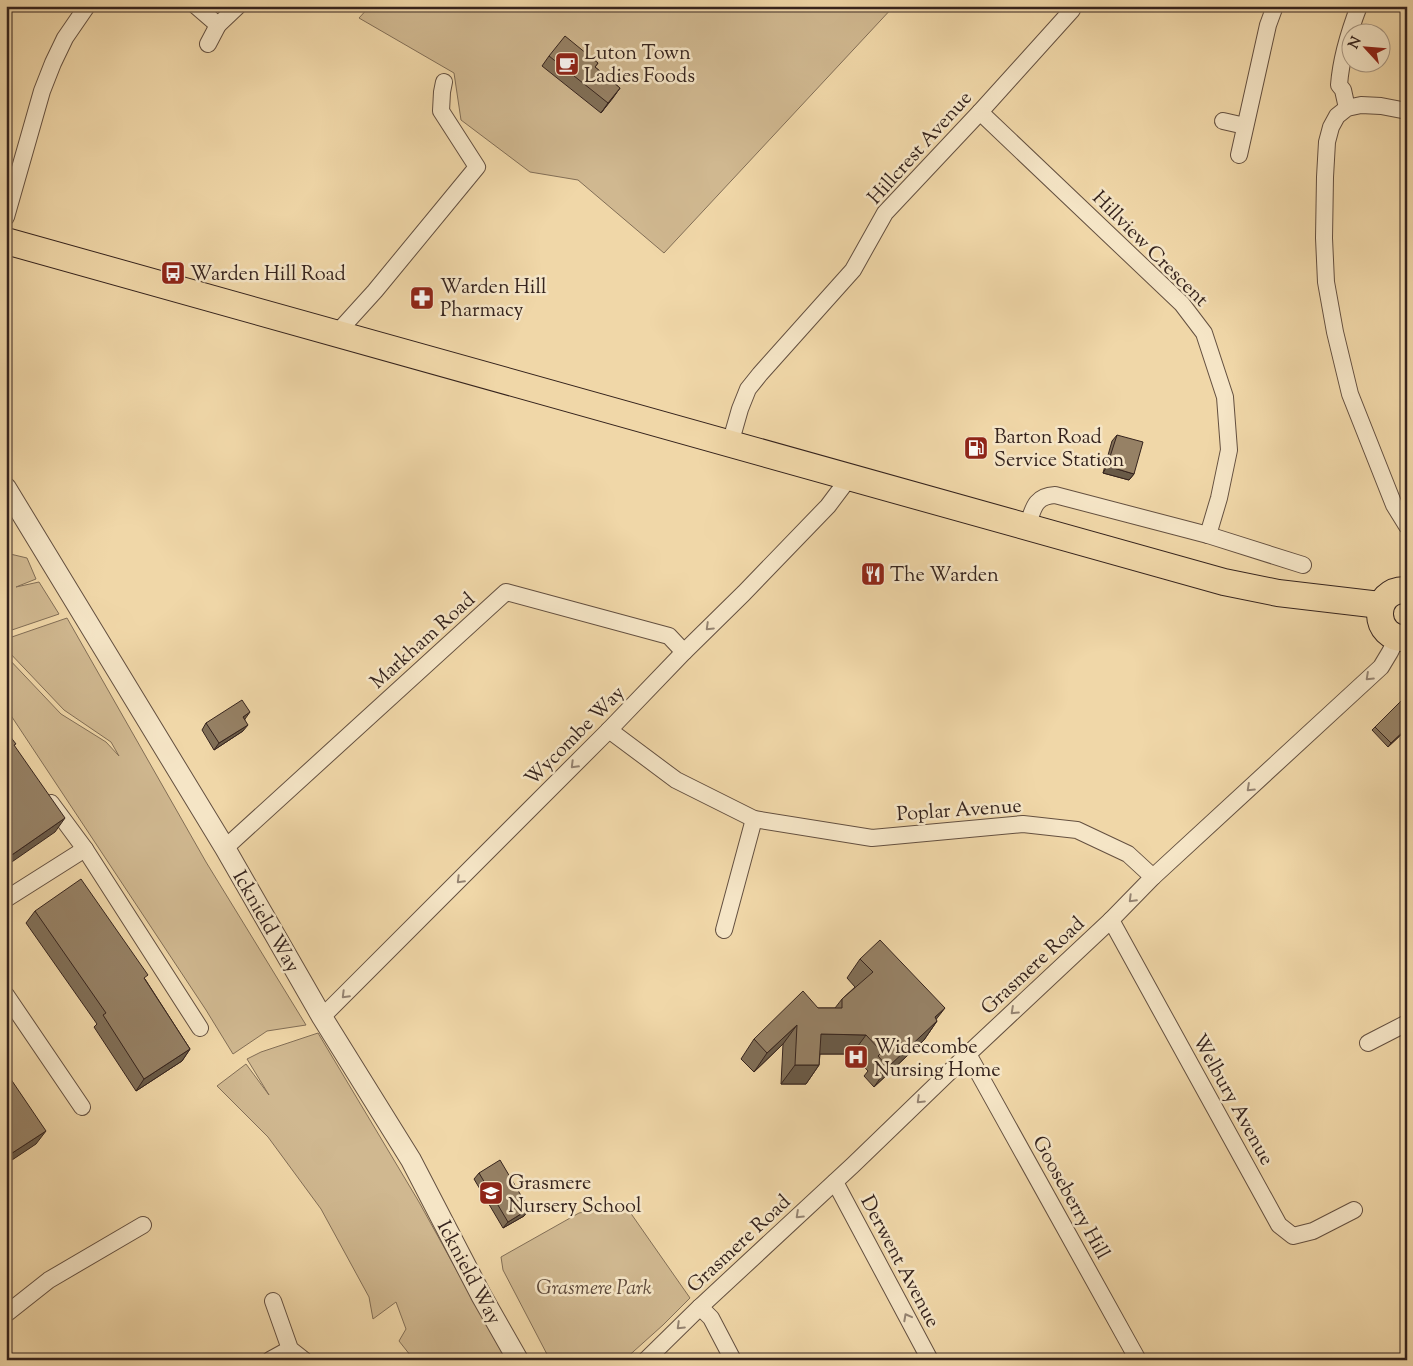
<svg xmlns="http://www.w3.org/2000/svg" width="1413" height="1366" font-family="'Sorts Mill Goudy',serif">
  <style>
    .green { fill: #d0b890; stroke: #826e56 }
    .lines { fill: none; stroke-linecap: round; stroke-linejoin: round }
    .minor-casing { stroke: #645040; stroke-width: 18 }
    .tertiary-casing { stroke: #645040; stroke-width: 22 }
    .trunk-casing { stroke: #35231d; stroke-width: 28 }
    .minor { stroke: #f5e5c6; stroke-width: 16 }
    .tertiary { stroke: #f5e5c6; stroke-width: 20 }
    .trunk { stroke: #f0d7a8; stroke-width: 26 }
    .wall { fill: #816f57; stroke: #35231d }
    .shaded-wall { fill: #695a47; stroke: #35231d }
    .building { fill: #968165; stroke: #35231d }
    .oneway { stroke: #958472 }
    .labels { text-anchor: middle; stroke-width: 5; stroke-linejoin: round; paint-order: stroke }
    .poi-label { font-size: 20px; fill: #35231d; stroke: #f5e5c6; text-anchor: start }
    .street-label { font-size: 20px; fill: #35231d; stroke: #f5e5c6 }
    .park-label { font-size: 20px; font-style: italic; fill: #5c483a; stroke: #f5e5c6 }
  </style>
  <rect width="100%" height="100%" fill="#f0d7a8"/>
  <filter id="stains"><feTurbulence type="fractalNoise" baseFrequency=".004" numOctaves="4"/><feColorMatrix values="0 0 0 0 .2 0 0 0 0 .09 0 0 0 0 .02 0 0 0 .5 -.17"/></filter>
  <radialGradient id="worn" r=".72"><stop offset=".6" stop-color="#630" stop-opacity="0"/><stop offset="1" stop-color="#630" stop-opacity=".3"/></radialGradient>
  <g class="green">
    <path d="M370,6h524l-230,247 -86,-73 -48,-8 -69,-52 -7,-47 -95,-55z"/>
    <path d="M6,553l21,5 9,21 -20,8 23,-5 20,32 -53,18z"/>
    <path d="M67,618l139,244 100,163 -39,6 -34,23 -27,-44 -200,-302v-52l55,58 45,28 13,14 -8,-14 -47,-32 -58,-61v-10z"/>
    <path d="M318,1033l101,169 87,158h-92l-15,-19 7,-12 -10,-27 -23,17 -4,-22 -48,-88 -53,-72 -51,-51 29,-22 23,31 -22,-36 14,-7z"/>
    <path d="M625,1205l65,93 -27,27 -39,35h-74l-47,-90 -2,-13 78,-44z"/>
  </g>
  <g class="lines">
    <defs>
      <g id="minor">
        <path d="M196,6l22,19"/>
        <path d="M208,44l10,-19 20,-19"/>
        <path d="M1347,108l-4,-18 -4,-5c2,-27 10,-53 20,-79"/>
        <path d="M1407,111l-26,-5 -20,-1 -14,3 -10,8 -6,11 -4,15 -2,35 -1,61 2,44 9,50 15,62 44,111 13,21"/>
        <path d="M980,112l202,192 22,29 21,64 4,53 -10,48 -11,37"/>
        <path d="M1223,121l22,5"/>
        <path d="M1239,155l29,-130 7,-19"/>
        <path d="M6,217l36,-126 11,-28 12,-25 22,-32"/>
        <path d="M336,334l39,-43 102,-124 -36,-56 1,-19 2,-10"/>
        <path d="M730,444l10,-35 8,-20 12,-15 93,-104 32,-57 95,-101 92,-102"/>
        <path d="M1027,527c6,-17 7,-31 28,-32l153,40 95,30"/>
        <path d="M609,730l67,50 78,39 118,19 151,-14 54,6 51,24 25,23"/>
        <path d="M51,803l34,46 115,179"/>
        <path d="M225,848l281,-256 163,44 15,16"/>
        <path d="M6,899l79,-50"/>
        <path d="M1111,920l168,305 14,11 20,-5 41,-21"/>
        <path d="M724,930l30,-111"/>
        <path d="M6,995l76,112"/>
        <path d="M322,1017l287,-287 75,-78 60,-59 84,-87 21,-28"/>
        <path d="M1368,1043l39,-20"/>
        <path d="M968,1054l170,306"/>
        <path d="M835,1182l95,178"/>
        <path d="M273,1301l17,48 14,11"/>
        <path d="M700,1307l11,11 22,42"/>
        <path d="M6,1314l43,-34 94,-55"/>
        <path d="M270,1360l20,-11"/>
        <path d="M646,1360l54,-53 153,-142 115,-111 143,-134 42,-43 228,-210 9,-15 7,-14"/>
      </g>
      <path id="tertiary" d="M6,488l219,360 97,169 89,143 70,135 37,65"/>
      <g id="trunk">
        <path d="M6,241l1218,341 54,11 102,12"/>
        <path d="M1407,590c-37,-2 -35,51 0,48"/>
      </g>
    </defs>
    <use href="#minor" class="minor-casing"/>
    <use href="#tertiary" class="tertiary-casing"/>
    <use href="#trunk" class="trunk-casing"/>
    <use href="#minor" class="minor"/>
    <use href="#tertiary" class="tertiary"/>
    <use href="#trunk" class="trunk"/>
  </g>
  <g class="wall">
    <path d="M549,56l49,7 -3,4 25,21 -19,25 -59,-47z"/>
    <path d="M1117,435l17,39 -5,6 -26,-7 9,-32z"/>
    <path d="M1407,695v34l-19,18 -16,-17z"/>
    <path d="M245,719l-2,12 -29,19 -12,-20 4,-7z"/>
    <path d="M35,911l110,68 45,70 -8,12 -46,30 -42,-64 3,-3 -71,-101z"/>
    <path d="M860,959l77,62 -13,19 -50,47 -10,-11 4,-5 -16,-17h-32l-1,11 -13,19h-25l2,-40 -29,28 -13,-13 13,-20 64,-31h17l7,-9 13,-12 -8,-9z"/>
    <path d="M479,1173l50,36 -5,7 -21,12 -29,-49z"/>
  </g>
  <g class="shaded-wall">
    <path d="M620,88l-7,10 -12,15 7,-10z"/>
    <path d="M1107,466l27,8 -5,6 -26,-7z"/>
    <path d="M250,712l-5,7 -7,5 5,-7z"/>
    <path d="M248,725l-5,6 -29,19 5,-7z"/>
    <path d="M1407,728v1l-19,18 3,-4z"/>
    <path d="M65,818l-10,14 -49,34v-7z"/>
    <path d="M945,1008l-14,18 6,-5 -13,19 -50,47 14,-20 47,-50z"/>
    <path d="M797,1025l-14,19 -29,28 13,-19z"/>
    <path d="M821,1034l45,1 -14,19h-45z"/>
    <path d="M190,1049l-8,12 -46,30 8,-12z"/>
    <path d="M795,1065h24l-13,19h-25z"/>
    <path d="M46,1131l-10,13 -30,20v-7z"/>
    <path d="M529,1209l-5,7 -21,12 5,-6z"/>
  </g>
  <g class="building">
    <path d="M565,36l33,27 -3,4 25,21 -12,15 -59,-47z"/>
    <path d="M1117,435l26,7 -9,32 -27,-8z"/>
    <path d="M1407,695v33l-16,15 -16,-16z"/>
    <path d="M242,700l8,12 -7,5 5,8 -29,18 -13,-20z"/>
    <path d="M6,731l10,13 -2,1 51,73 -59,41z"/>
    <path d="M81,879l67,96 -4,3 46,71 -46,30 -41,-64 3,-2 -71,-102z"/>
    <path d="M880,940l65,68 -10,9 2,4 -49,46 -10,-11 4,-4 -16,-17 -45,-1 -2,31h-24l2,-40 -30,28 -13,-14 49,-48 15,17h24v-9l31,-27 -13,-13z"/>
    <path d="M6,1072l40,59 -40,26z"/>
    <path d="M500,1160l29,49 -21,13 -29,-49z"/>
  </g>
  <defs><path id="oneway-chevron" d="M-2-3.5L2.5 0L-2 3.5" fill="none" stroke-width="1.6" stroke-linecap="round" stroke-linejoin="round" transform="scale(1.25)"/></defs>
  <g class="oneway">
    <use href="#oneway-chevron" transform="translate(709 627) rotate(136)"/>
    <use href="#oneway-chevron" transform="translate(1369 677) rotate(137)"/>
    <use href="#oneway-chevron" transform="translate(574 765) rotate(135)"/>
    <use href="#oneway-chevron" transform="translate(1250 788) rotate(137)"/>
    <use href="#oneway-chevron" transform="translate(460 880) rotate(135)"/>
    <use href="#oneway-chevron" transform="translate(1132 899) rotate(135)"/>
    <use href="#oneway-chevron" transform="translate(345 995) rotate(135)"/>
    <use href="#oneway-chevron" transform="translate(1014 1011) rotate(137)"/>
    <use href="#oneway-chevron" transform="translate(920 1100) rotate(136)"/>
    <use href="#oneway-chevron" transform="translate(799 1215) rotate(137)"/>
    <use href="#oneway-chevron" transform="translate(907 1317) rotate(-118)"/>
    <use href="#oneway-chevron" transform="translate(680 1326) rotate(136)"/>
  </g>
  <defs>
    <symbol id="cafe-square" viewBox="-11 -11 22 22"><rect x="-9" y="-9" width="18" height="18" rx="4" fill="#8f2418" stroke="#f5e5c6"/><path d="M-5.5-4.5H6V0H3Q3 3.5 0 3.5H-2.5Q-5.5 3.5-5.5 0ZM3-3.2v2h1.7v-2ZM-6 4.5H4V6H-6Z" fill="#fff"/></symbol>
    <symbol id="bus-square" viewBox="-11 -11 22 22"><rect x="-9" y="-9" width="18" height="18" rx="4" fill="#8f2418" stroke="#f5e5c6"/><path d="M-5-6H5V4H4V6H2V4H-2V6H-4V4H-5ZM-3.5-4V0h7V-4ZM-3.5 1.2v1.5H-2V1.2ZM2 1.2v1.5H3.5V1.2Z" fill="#fff"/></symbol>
    <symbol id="pharmacy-square" viewBox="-11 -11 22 22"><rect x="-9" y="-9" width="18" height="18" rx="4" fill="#8f2418" stroke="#f5e5c6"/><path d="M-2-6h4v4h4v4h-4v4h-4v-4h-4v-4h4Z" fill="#fff"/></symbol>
    <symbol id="fuel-square" viewBox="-11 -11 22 22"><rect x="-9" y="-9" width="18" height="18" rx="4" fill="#8f2418" stroke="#f5e5c6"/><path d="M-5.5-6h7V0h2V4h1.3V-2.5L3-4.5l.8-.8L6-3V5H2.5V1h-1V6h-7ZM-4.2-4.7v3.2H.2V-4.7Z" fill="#fff"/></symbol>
    <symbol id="restaurant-square" viewBox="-11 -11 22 22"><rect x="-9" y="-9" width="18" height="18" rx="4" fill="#8f2418" stroke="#f5e5c6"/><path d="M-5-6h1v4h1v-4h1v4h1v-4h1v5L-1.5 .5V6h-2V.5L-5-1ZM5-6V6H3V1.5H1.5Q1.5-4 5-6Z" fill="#fff"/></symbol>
    <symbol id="hospital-square" viewBox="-11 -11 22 22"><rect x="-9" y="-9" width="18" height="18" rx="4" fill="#8f2418" stroke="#f5e5c6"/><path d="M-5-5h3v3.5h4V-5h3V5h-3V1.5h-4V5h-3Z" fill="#fff"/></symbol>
    <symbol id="school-square" viewBox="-11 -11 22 22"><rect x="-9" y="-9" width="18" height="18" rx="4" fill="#8f2418" stroke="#f5e5c6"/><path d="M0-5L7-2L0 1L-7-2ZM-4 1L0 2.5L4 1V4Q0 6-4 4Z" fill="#fff"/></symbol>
  </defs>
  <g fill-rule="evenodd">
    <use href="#cafe-square" x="553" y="50" width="28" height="28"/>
    <use href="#bus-square" x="159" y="259" width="28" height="28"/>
    <use href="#pharmacy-square" x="408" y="284" width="28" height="28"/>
    <use href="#fuel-square" x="962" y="434" width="28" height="28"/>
    <use href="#restaurant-square" x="859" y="560" width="28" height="28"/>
    <use href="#hospital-square" x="842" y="1043" width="28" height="28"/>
    <use href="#school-square" x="477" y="1179" width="28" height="28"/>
  </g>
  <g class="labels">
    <g class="poi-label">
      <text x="584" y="59">Luton Town<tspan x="584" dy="23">Ladies Foods</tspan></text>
      <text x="190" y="280">Warden Hill Road</text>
      <text x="440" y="293">Warden Hill<tspan x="440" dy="23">Pharmacy</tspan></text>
      <text x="994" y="443">Barton Road<tspan x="994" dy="23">Service Station</tspan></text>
      <text x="890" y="581">The Warden</text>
      <text x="874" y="1053">Widecombe<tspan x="874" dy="23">Nursing Home</tspan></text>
      <text x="508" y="1189">Grasmere<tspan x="508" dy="23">Nursery School</tspan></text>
    </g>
    <g class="street-label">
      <text transform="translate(919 147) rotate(-48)" y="7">Hillcrest Avenue</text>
      <text transform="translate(1151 248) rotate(45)" y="7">Hillview Crescent</text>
      <text transform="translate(422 640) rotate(-42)" y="7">Markham Road</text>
      <text transform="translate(574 735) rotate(-45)" y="7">Wycombe Way</text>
      <text transform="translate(959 809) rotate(-4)" y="7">Poplar Avenue</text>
      <text transform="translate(267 921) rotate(60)" y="7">Icknield Way</text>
      <text transform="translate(1032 965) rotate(-43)" y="7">Grasmere Road</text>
      <text transform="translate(1234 1099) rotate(61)" y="7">Welbury Avenue</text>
      <text transform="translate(1072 1197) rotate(61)" y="7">Gooseberry Hill</text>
      <text transform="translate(738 1243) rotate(-43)" y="7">Grasmere Road</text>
      <text transform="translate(901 1261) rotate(62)" y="7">Derwent Avenue</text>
      <text transform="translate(470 1272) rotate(62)" y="7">Icknield Way</text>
    </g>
    <g class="park-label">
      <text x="594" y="1294">Grasmere Park</text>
    </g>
  </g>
  <rect width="1413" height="1366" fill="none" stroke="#f0d7a8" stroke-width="25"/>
  <rect x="8" y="8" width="1398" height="1351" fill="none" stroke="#35231d" stroke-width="2.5"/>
  <rect x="12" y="12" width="1388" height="1341" fill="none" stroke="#35231d"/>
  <g transform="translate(1366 48) rotate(296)"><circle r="24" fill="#f5e5c6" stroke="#a89782"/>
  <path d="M0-4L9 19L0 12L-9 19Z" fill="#8f2418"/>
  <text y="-8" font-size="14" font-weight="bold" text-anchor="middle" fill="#35231d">N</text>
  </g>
  <rect width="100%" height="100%" filter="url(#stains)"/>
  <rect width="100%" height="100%" fill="url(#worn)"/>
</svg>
